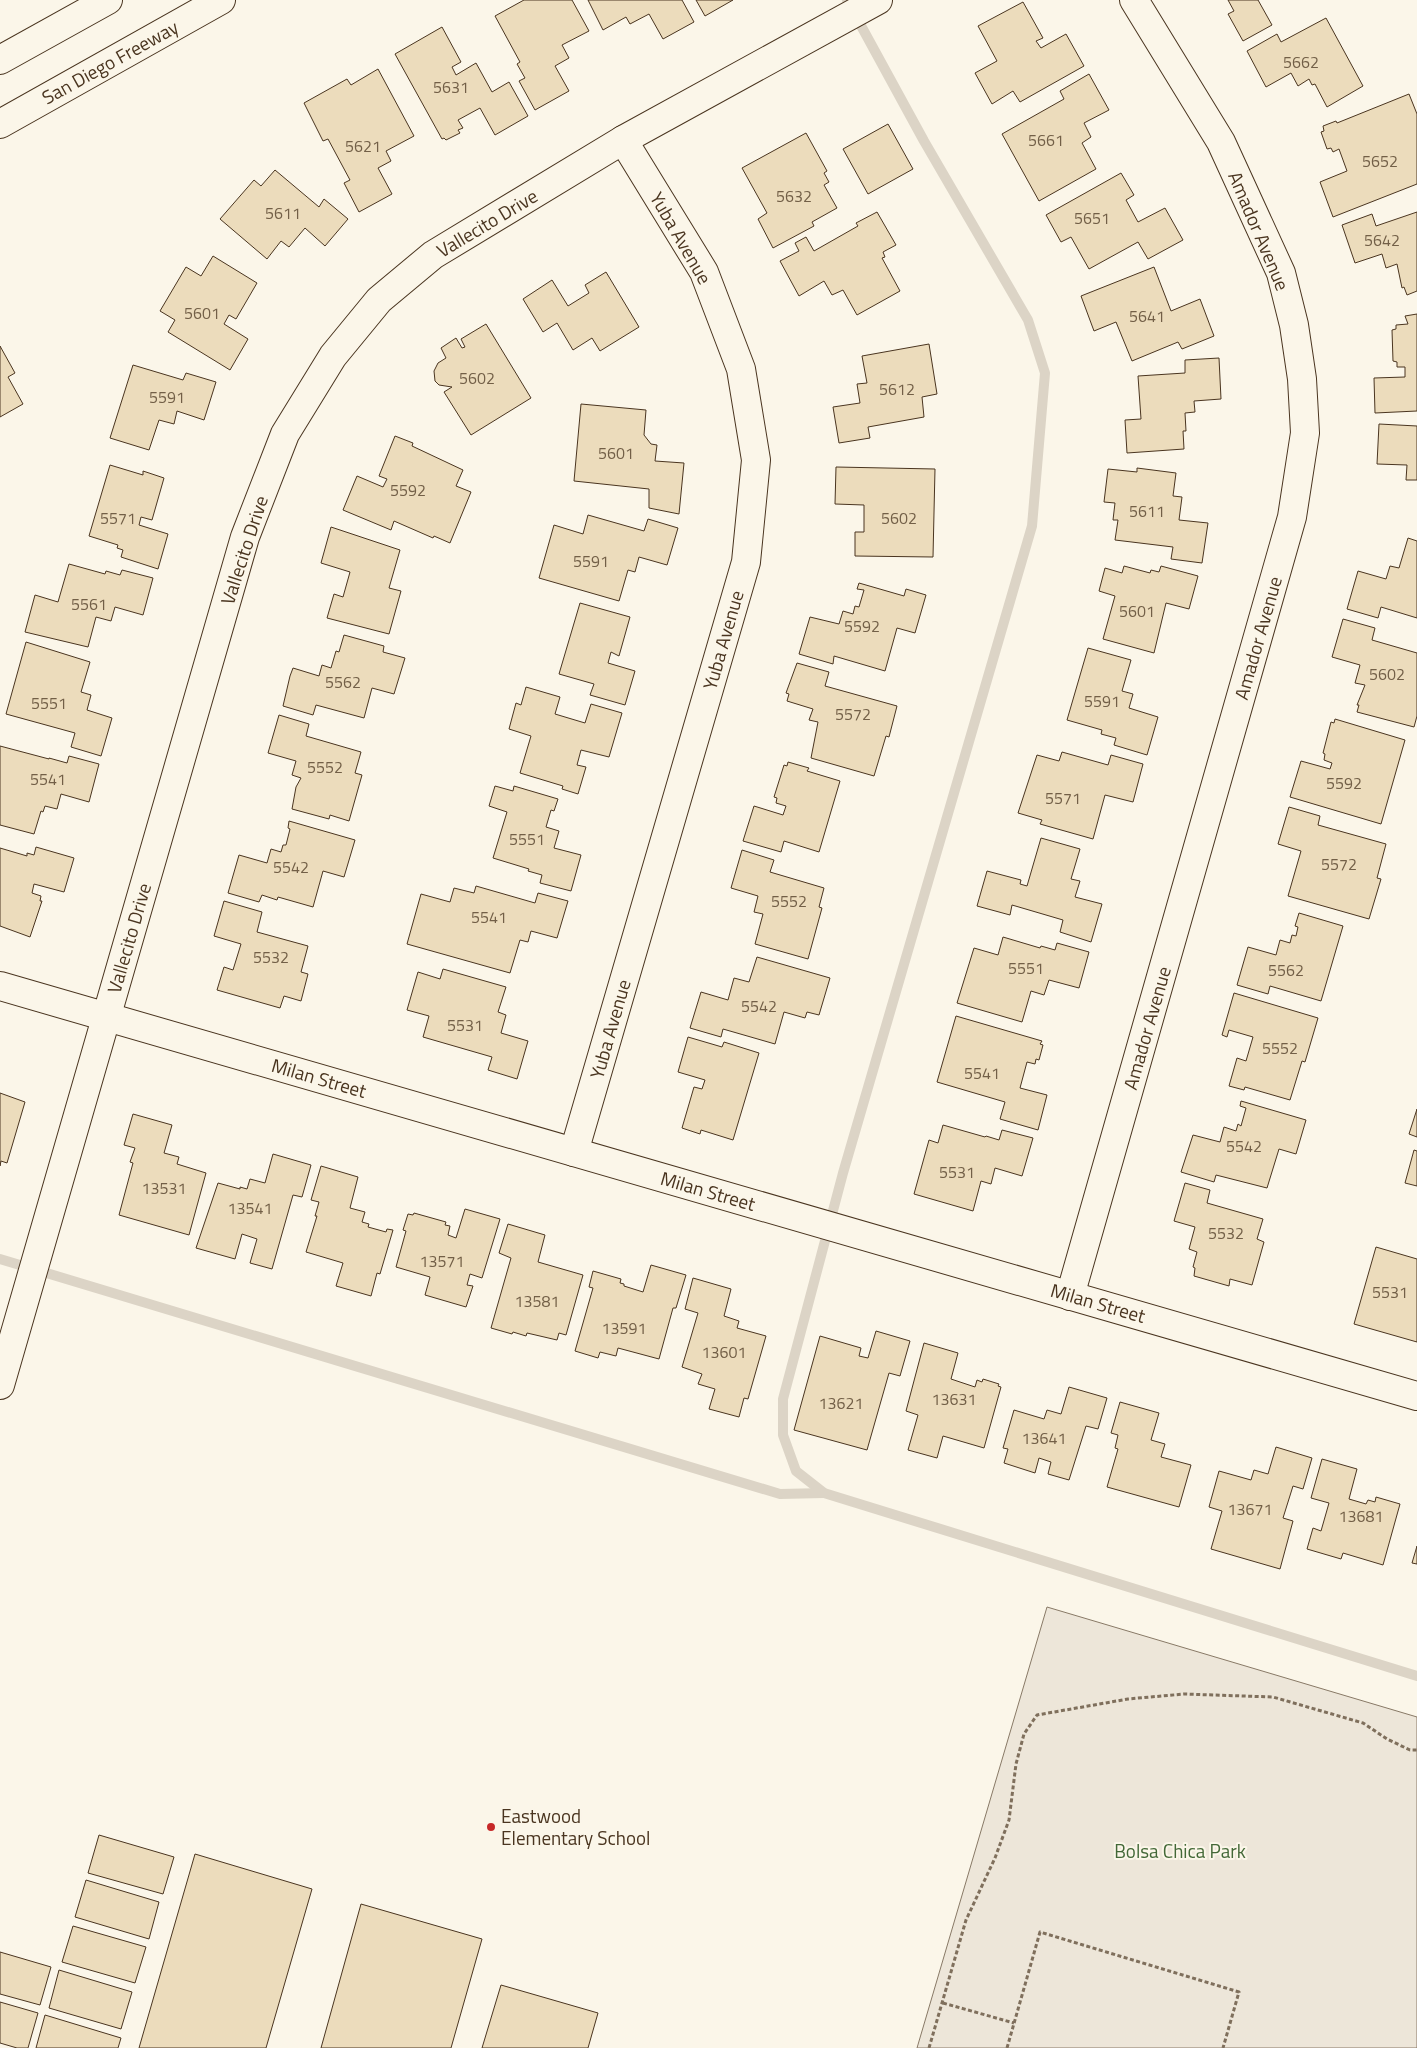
<svg xmlns="http://www.w3.org/2000/svg" width="1417" height="2048" font-family="'Titillium Web',sans-serif">
  <style>
    .green { fill: #ede6d9; stroke: #887966 }
    .lines { fill: none; stroke-linecap: round; stroke-linejoin: round }
    .stream { stroke: #dcd4c6; stroke-width: 10 }
    .building { fill: #ecdcbc; stroke: #4a3520 }
    .street-casing { stroke: #4a3520; stroke-width: 30 }
    .highway-casing { stroke: #4a3520; stroke-width: 30 }
    .path { stroke: #7f6f5c; stroke-width: 3; stroke-dasharray: 4 2.5; stroke-linecap: butt }
    .street { stroke: #fbf6e9; stroke-width: 28 }
    .highway { stroke: #fbf6e9; stroke-width: 28 }
    .poi-dot { fill: #c62828; stroke: #fbf6e9; stroke-width: 2 }
    .labels { text-anchor: middle; stroke-width: 4; stroke-linejoin: round; paint-order: stroke }
    .number-label { font-size: 16px; fill: #725f47 }
    .street-label { font-size: 19px; fill: #4a3520; stroke: #fbf6e9 }
    .poi-label { font-size: 19px; fill: #4a3520; stroke: #fbf6e9; text-anchor: start }
    .park-label { font-size: 19px; fill: #436837; stroke: #fbf6e9 }
  </style>
  <rect width="100%" height="100%" fill="#fbf6e9"/>
  <path class="green" d="M1047,1607l370,110v331h-500z"/>
  <g class="lines">
    <g class="stream">
      <path d="M847,0l77,141 104,179 17,53 -13,153 -189,647 -60,226v36l13,36 28,22 593,183"/>
      <path d="M0,1259l780,235 44,-1"/>
    </g>
  </g>
  <g class="building">
    <path d="M524,0h48l17,31 -27,14 7,13 -14,8 14,25 -34,19 -16,-29 6,-3 -8,-14 3,-2 -25,-46z"/>
    <path d="M588,0h94l12,22 -31,17 -14,-25 -19,10 -4,-7 -23,13z"/>
    <path d="M696,0h37l-28,16z"/>
    <path d="M1228,0h30l14,25 -29,16 -15,-27 6,-3z"/>
    <path d="M1023,2l20,36 -7,3 5,7 25,-14 18,32 -64,36 -7,-11 -21,13 -17,-31 22,-12 -19,-35z"/>
    <path d="M1326,18l37,68 -36,21 -12,-23 -3,1 -3,-6 -11,7 -7,-13 -25,14 -19,-36 30,-17 4,8z"/>
    <path d="M442,27l19,35 -9,5 4,8 20,-12 16,29 17,-10 19,34 -33,19 -15,-27 -22,12 5,8 -5,2 2,3 -14,7 -2,-2 -2,1 -47,-85z"/>
    <path d="M378,69l36,67 -28,15 5,10 -13,7 14,26 -33,18 -15,-29 6,-3 -22,-41 -5,2 -19,-38 43,-24 4,6z"/>
    <path d="M1089,74l20,36 -25,13 7,14 -9,6 14,26 -57,32 -37,-67 62,-35 -4,-8z"/>
    <path d="M1409,94l8,20v70l-84,33 -13,-35 27,-11 -8,-22 -6,3 -2,-4 -4,1 -6,-17 3,-1 -1,-5 13,-5 1,2z"/>
    <path d="M888,124l25,45 -45,25 -25,-45z"/>
    <path d="M806,133l21,38 -3,2 5,9 -5,3 13,23 -25,14 2,4 -41,22 -15,-29 9,-6 -25,-45z"/>
    <path d="M275,170l44,37 5,-8 24,20 -23,27 -20,-18 -16,19 -8,-6 -14,18 -47,-40 34,-39 7,6z"/>
    <path d="M1121,173l13,22 -8,5 12,22 27,-14 18,32 -35,19 -10,-17 -49,27 -18,-32 -10,5 -15,-27z"/>
    <path d="M877,212l19,33 -13,7 2,5 -3,1 18,33 -43,24 -14,-25 -11,5 -8,-14 -25,15 -19,-35 19,-10 -4,-8 11,-6 8,14 44,-25 -2,-3z"/>
    <path d="M1417,212v79l-10,4 -3,-8 -2,1 -5,-24 -11,4 -4,-14 -27,9 -13,-38 30,-11 4,12z"/>
    <path d="M213,256l44,27 -21,36 -7,-4 -5,9 24,15 -18,31 -62,-38 7,-12 -15,-9 26,-44 15,9z"/>
    <path d="M1154,267l17,44 29,-12 14,37 -32,13 -4,-7 -46,19 -16,-39 -22,9 -13,-35z"/>
    <path d="M606,272l33,55 -39,24 -8,-13 -19,12 -16,-27 -14,9 -20,-33 29,-19 16,26 21,-13 -4,-8z"/>
    <path d="M1417,314v97l-42,2 -1,-35 31,-1v-10h-8v-5l-4,-1 -1,-31 4,-1v-4l12,-1 -3,-8z"/>
    <path d="M486,324l45,74 -60,37 -27,-43 8,-5 -13,-2 -4,-4 -1,-10 4,-8 8,-5 -5,-10 15,-10 6,10 3,-1 -4,-8z"/>
    <path d="M929,344l8,50 -15,3 2,20 -56,10 2,11 -31,5 -6,-36 27,-4 -3,-19 10,-1 -5,-27z"/>
    <path d="M0,346l15,27 -7,4 15,27 -23,13z"/>
    <path d="M1219,358l2,41 -27,2 1,11 -10,1 1,18h-3l1,18 -57,4 -2,-33 16,-1 -3,-43 47,-3v-13z"/>
    <path d="M133,365l50,15 3,-7 30,9 -12,38 -27,-9 -3,13 -15,-4 -10,30 -39,-12z"/>
    <path d="M581,404l65,6 -2,25 7,9 6,1 -2,16 29,2 -5,51 -30,-6v-19l-75,-8z"/>
    <path d="M1379,424l38,2v54h-11l1,-15 -30,-1z"/>
    <path d="M395,436l18,7 -1,3 51,24 -7,16 15,6 -21,51 -16,-7 -1,2 -39,-17 -3,9 -48,-20 14,-34 26,11 4,-8 -8,-3z"/>
    <path d="M110,465l33,10v-4l21,7 -12,42 -11,-3 -2,8 29,9 -10,35 -37,-12 2,-7 -6,-2 1,-3 -29,-9z"/>
    <path d="M836,467l99,2 -2,88 -78,-1v-24h9v-27l-29,-1z"/>
    <path d="M1137,468l39,5 -3,23 9,1 -3,23 29,3 -6,40 -31,-4 2,-12 -58,-7 3,-20h-5l2,-17 -11,-1 4,-33 29,3z"/>
    <path d="M588,515l56,16 4,-12 30,9 -11,37 -28,-8 -4,15 -7,-2 -9,31 -80,-23 15,-53 29,9z"/>
    <path d="M331,527l69,23 -11,38 12,3 -12,43 -62,-16 7,-24 9,3 7,-25 -29,-9z"/>
    <path d="M1408,538l9,3v77l-36,-11 -3,11 -31,-9 11,-38 28,8 4,-13 9,2z"/>
    <path d="M69,564l36,10 1,-3 14,4 2,-5 31,8 -10,37 -28,-8 -4,14 -15,-4 -8,30 -63,-15 10,-37 23,7z"/>
    <path d="M1124,566l26,7 1,-3 8,2 2,-6 37,10 -9,33 -23,-6 -12,50 -51,-14 12,-43 -16,-5 6,-23 17,5z"/>
    <path d="M859,583l45,13 2,-7 20,6 -11,38 -18,-5 -12,43 -51,-15 -1,8 -34,-10 11,-37 29,7 4,-13 10,3 2,-8 4,1 5,-17 -7,-1z"/>
    <path d="M580,603l50,14 -11,39 -8,-4 -3,11 27,8 -10,34 -35,-10 4,-11 -35,-10z"/>
    <path d="M1343,619l32,9 -3,12 45,13v63l-3,11 -57,-15 2,-7h-2l8,-20 -10,-2 5,-18 -28,-8z"/>
    <path d="M344,635l40,11 -1,6 22,6 -11,36 -22,-6 -8,30 -48,-13 -3,10 -30,-9 7,-30 3,-8 26,8 3,-11 9,3 5,-17 3,1z"/>
    <path d="M26,642l64,20 -9,30 10,3 -4,15 25,8 -11,38 -30,-9 4,-14 -69,-19z"/>
    <path d="M1088,648l43,12 -9,31 11,3 -4,14 29,9 -11,38 -33,-10 2,-7 -15,-4 1,-4 -35,-10z"/>
    <path d="M797,663l32,9 -4,14 72,20 -8,31 -3,-1 -12,40 -63,-18 7,-36 -9,-2 4,-11 -26,-8 2,-7 -3,-1z"/>
    <path d="M526,687l34,10 -5,17 30,9 6,-19 31,9 -13,44 -28,-7 -4,15 9,2 -8,27 -16,-5 1,-3 -43,-13 11,-37 -22,-7 7,-26 5,2z"/>
    <path d="M279,715l30,9 -3,12 55,16 -6,21 7,2 -13,46 -19,-6 -1,4 -37,-10 4,-22 5,-9 -9,-3 4,-14 -28,-8z"/>
    <path d="M1335,719l70,21 -24,84 -91,-27 11,-36 29,8 2,-6 -8,-3 1,-6 -2,-1 8,-31 3,1z"/>
    <path d="M0,746l49,13v-1l18,5 2,-7 30,8 -10,38 -28,-8 -4,15 -12,-3 -2,6 -2,-1 -7,23 -34,-9z"/>
    <path d="M1062,752l46,13 3,-10 32,9 -10,38 -28,-7 -12,44 -53,-15 2,-4 -24,-7 19,-58 22,6z"/>
    <path d="M788,762l21,6 -2,3 33,10 -21,71 -35,-11 -3,11 -38,-11 11,-35 29,9 3,-9 -10,-3 1,-5 -3,-1 10,-32 3,1z"/>
    <path d="M495,786l18,5 1,-5 44,13 -4,12 -3,-1 -5,17 13,4 -5,17 27,7 -10,36 -31,-8 2,-8 -14,-4 1,-2 -36,-11 14,-46 -18,-6z"/>
    <path d="M1289,807l31,9 -2,9 68,19 -9,34 4,1 -12,40 -81,-23 13,-45 -23,-7z"/>
    <path d="M289,821l66,19 -11,37 -21,-6 -10,36 -35,-10 -1,3 -15,-5 -3,7 -31,-9 11,-38 28,8 4,-14 10,3 2,-7h3l4,-16 -2,-1z"/>
    <path d="M1041,838l39,11 -9,30 9,2 -5,16 27,7 -11,38 -31,-10 3,-12 -51,-15 -2,10 -33,-9 10,-35 34,9 -1,4 7,2z"/>
    <path d="M36,847l38,11 -10,34 -30,-8 -2,9 9,3 -1,5h2l-12,36 -30,-11v-78l27,8v-3l7,2z"/>
    <path d="M742,850l32,10 -4,12 54,16 -5,19 3,1 -14,51 -53,-15 8,-30 -9,-2 4,-16 -27,-8z"/>
    <path d="M476,886l59,17 3,-10 30,8 -11,37 -26,-7 -3,11 -8,-2 -10,33 -103,-29 14,-50 29,8 4,-14 20,5z"/>
    <path d="M224,901l38,11 -5,20 51,14 -7,26 7,2 -7,27 -17,-5 -4,12 -63,-18 7,-23 9,3 8,-26 -27,-8z"/>
    <path d="M1299,913l44,13 -22,75 -51,-15 -2,8 -31,-9 11,-38 28,8 4,-15 10,3 2,-8 4,1 2,-9 -3,-1z"/>
    <path d="M1003,937l37,11 1,-2 14,4 2,-7 32,9 -10,36 -30,-8 -5,15 -13,-4 -9,31 -65,-19 17,-55 24,7z"/>
    <path d="M757,957l73,21 -11,37 -12,-3 -2,6 -21,-6 -9,32 -52,-15 -2,8 -31,-9 11,-36 27,8 6,-22 15,4z"/>
    <path d="M443,969l63,18 -8,25 8,3 -5,18 27,8 -11,38 -29,-9 4,-13 -69,-20 6,-21 -22,-6 11,-38 22,7z"/>
    <path d="M1234,993l84,25 -13,44 -3,-1 -12,39 -45,-13 -1,3 -15,-4 8,-28 9,3 7,-24 -24,-7 -2,7 -5,-2z"/>
    <path d="M956,1016l86,25 -2,3 3,1 -4,15 -3,-1 -1,5 -8,-2 -7,26 27,7 -9,35 -38,-11 5,-17 -68,-20z"/>
    <path d="M688,1037l34,10 2,-5 35,11 -26,87 -32,-10 -1,4 -18,-6 12,-41 8,2 3,-9 -27,-8z"/>
    <path d="M0,1093l25,9 -18,61 -6,-2 -1,5z"/>
    <path d="M1241,1101l65,19 -10,34 -17,-5 -12,39 -51,-13 -2,7 -33,-10 12,-37 27,7 4,-15 12,4 2,-7 3,2 5,-18 -6,-2z"/>
    <path d="M1417,1109v28l-8,-3z"/>
    <path d="M133,1114l39,11 -8,28 15,4 -2,7 29,9 -17,62 -70,-20 14,-52 -3,-1 5,-14 -11,-3z"/>
    <path d="M943,1125l42,12 1,-1 13,4 3,-10 31,8 -11,38 -27,-8 -4,16 -10,-3 -8,30 -59,-17 15,-54 9,3z"/>
    <path d="M1414,1150l3,1v35l-12,-3z"/>
    <path d="M273,1154l38,11 -9,32 -9,-2 -21,74 -22,-6 7,-24 -15,-5 -7,25 -39,-11 22,-65 22,6v-2l7,2 3,-10 15,4z"/>
    <path d="M321,1166l37,11 -8,31 15,4 -3,10 7,2 -1,3 18,5 1,-3 6,1 -13,44 -3,-1 -6,23 -35,-10 7,-23 -37,-11 11,-36h-2l4,-14 -8,-2z"/>
    <path d="M1185,1183l25,7 -3,13 56,16 -6,20 7,3 -12,43 -22,-6 -1,7 -35,-10 1,-8 -2,-1 4,-15 -8,-3 6,-22 -21,-6z"/>
    <path d="M465,1209l35,10 -18,59 -12,-4 -3,11 6,1 -7,21 -41,-12 5,-18 -34,-10 10,-36 -3,-1 5,-16 5,1 1,-2 32,9 -1,3 5,1 -2,9 8,3z"/>
    <path d="M508,1224l37,11 -7,27 45,13 -17,60 -7,-2 -2,7 -30,-7 -1,3 -13,-4 -1,2 -21,-6 20,-70 -12,-5z"/>
    <path d="M1376,1247l41,12v83l-63,-18z"/>
    <path d="M651,1265l35,10 -10,33h-3l-14,51 -41,-11 -2,8 -16,-4 -2,6 -23,-7 18,-63 -4,-1 4,-16 28,8 -1,4 4,1v2l19,6z"/>
    <path d="M693,1278l38,11 -7,27 15,5 -2,7 29,8 -18,63 -4,-1 -5,19 -30,-8 6,-20 -17,-5 4,-10 -20,-7 16,-54 -13,-4z"/>
    <path d="M876,1331l34,10 -10,35 -11,-3 -22,77 -73,-20 26,-94 41,12 -2,8 9,2z"/>
    <path d="M924,1343l34,10 -7,26 24,8 2,-7 5,2 1,-3 16,5 -1,2 3,1 -17,61 -41,-12 -6,22 -29,-8 10,-35 -12,-4z"/>
    <path d="M1069,1387l38,11 -9,31 -12,-3 -17,54 -21,-6 3,-12 -12,-4 -4,15 -31,-10 4,-14 -5,-1 11,-38 30,9 3,-9 14,4z"/>
    <path d="M1120,1402l39,11 -8,27 14,4 -4,13 30,8 -12,42 -72,-20 11,-38 -3,-1 3,-13 -7,-2z"/>
    <path d="M1276,1447l36,11 -9,31 -10,-3 -10,32 10,3 -13,48 -69,-20 11,-38 -13,-4 10,-36 32,9 3,-10 14,4z"/>
    <path d="M1322,1459l35,10 -8,30 17,5 2,-4 7,2 1,-5 24,7 -17,61 -40,-12 -2,6 -34,-10 6,-21 8,3 8,-28 -18,-5z"/>
    <path d="M1417,1546v18l-5,-1z"/>
    <path d="M99,1835l75,22 -11,37 -75,-21z"/>
    <path d="M195,1854l117,35 -46,159h-127z"/>
    <path d="M86,1880l73,22 -10,37 -74,-22z"/>
    <path d="M361,1904l121,35 -31,109h-130z"/>
    <path d="M73,1926l73,21 -11,36 -73,-21z"/>
    <path d="M0,1952l51,15 -11,38 -40,-11z"/>
    <path d="M59,1970l73,22 -11,37 -72,-21z"/>
    <path d="M501,1985l97,28 -10,35h-106z"/>
    <path d="M0,2002l38,11 -10,35h-11l-17,-5z"/>
    <path d="M45,2015l76,23 -3,10h-82z"/>
  </g>
  <g class="lines">
    <defs>
      <g id="street">
        <path d="M0,986l1417,410"/>
        <path d="M574,1152l172,-590 10,-102 -15,-91 -37,-97 -81,-132"/>
        <path d="M1070,1296l222,-779 13,-84 -3,-54 -8,-54 -13,-52 -60,-131 -87,-142"/>
        <path d="M0,1385l245,-848 40,-103 48,-78 46,-56 54,-45 190,-115 255,-140"/>
      </g>
      <g id="highway">
        <path d="M0,60l108,-60"/>
        <path d="M0,124l221,-124"/>
      </g>
    </defs>
    <use href="#street" class="street-casing"/>
    <use href="#highway" class="highway-casing"/>
    <g class="path">
      <path d="M943,2003l71,20"/>
      <path d="M929,2048l37,-128 29,-62 14,-38 7,-56 8,-30 13,-19 91,-16 56,-5 89,3 90,26 24,16 23,11h7"/>
      <path d="M1007,2048l33,-116 199,60 -16,56"/>
    </g>
    <use href="#street" class="street"/>
    <use href="#highway" class="highway"/>
  </g>
  <circle class="poi-dot" cx="491" cy="1827" r="5"/>
  <g class="labels">
    <g class="number-label">
      <text x="1301" y="68">5662</text>
      <text x="451" y="93">5631</text>
      <text x="1046" y="146">5661</text>
      <text x="363" y="152">5621</text>
      <text x="1380" y="167">5652</text>
      <text x="794" y="202">5632</text>
      <text x="283" y="219">5611</text>
      <text x="1092" y="224">5651</text>
      <text x="1382" y="246">5642</text>
      <text x="202" y="319">5601</text>
      <text x="1147" y="322">5641</text>
      <text x="477" y="384">5602</text>
      <text x="897" y="395">5612</text>
      <text x="167" y="403">5591</text>
      <text x="616" y="459">5601</text>
      <text x="408" y="496">5592</text>
      <text x="1147" y="517">5611</text>
      <text x="118" y="524">5571</text>
      <text x="899" y="524">5602</text>
      <text x="591" y="567">5591</text>
      <text x="89" y="610">5561</text>
      <text x="1137" y="617">5601</text>
      <text x="862" y="632">5592</text>
      <text x="1387" y="680">5602</text>
      <text x="343" y="688">5562</text>
      <text x="1102" y="707">5591</text>
      <text x="49" y="709">5551</text>
      <text x="853" y="720">5572</text>
      <text x="325" y="773">5552</text>
      <text x="48" y="785">5541</text>
      <text x="1344" y="789">5592</text>
      <text x="1063" y="804">5571</text>
      <text x="527" y="845">5551</text>
      <text x="1339" y="870">5572</text>
      <text x="291" y="873">5542</text>
      <text x="789" y="907">5552</text>
      <text x="489" y="923">5541</text>
      <text x="271" y="963">5532</text>
      <text x="1026" y="974">5551</text>
      <text x="1286" y="976">5562</text>
      <text x="759" y="1012">5542</text>
      <text x="465" y="1031">5531</text>
      <text x="1280" y="1054">5552</text>
      <text x="982" y="1079">5541</text>
      <text x="1244" y="1152">5542</text>
      <text x="957" y="1178">5531</text>
      <text x="164" y="1194">13531</text>
      <text x="250" y="1214">13541</text>
      <text x="1226" y="1239">5532</text>
      <text x="442" y="1267">13571</text>
      <text x="1390" y="1298">5531</text>
      <text x="537" y="1307">13581</text>
      <text x="624" y="1334">13591</text>
      <text x="724" y="1358">13601</text>
      <text x="954" y="1405">13631</text>
      <text x="841" y="1409">13621</text>
      <text x="1044" y="1444">13641</text>
      <text x="1250" y="1515">13671</text>
      <text x="1361" y="1522">13681</text>
    </g>
    <g class="street-label">
      <text transform="translate(110 62) rotate(-29)" y="7">San Diego Freeway</text>
      <text transform="translate(487 223) rotate(-31)" y="7">Vallecito Drive</text>
      <text transform="translate(1259 231) rotate(67)" y="7">Amador Avenue</text>
      <text transform="translate(681 238) rotate(60)" y="7">Yuba Avenue</text>
      <text transform="translate(244 550) rotate(-72)" y="7">Vallecito Drive</text>
      <text transform="translate(1258 638) rotate(-74)" y="7">Amador Avenue</text>
      <text transform="translate(723 640) rotate(-74)" y="7">Yuba Avenue</text>
      <text transform="translate(129 938) rotate(-74)" y="7">Vallecito Drive</text>
      <text transform="translate(1147 1028) rotate(-74)" y="7">Amador Avenue</text>
      <text transform="translate(610 1029) rotate(-74)" y="7">Yuba Avenue</text>
      <text transform="translate(319 1078) rotate(16)" y="7">Milan Street</text>
      <text transform="translate(708 1191) rotate(16)" y="7">Milan Street</text>
      <text transform="translate(1098 1303) rotate(16)" y="7">Milan Street</text>
    </g>
    <g class="poi-label">
      <text x="501" y="1823">Eastwood<tspan x="501" dy="22">Elementary School</tspan></text>
    </g>
    <g class="park-label">
      <text x="1180" y="1858">Bolsa Chica Park</text>
    </g>
  </g>
</svg>
